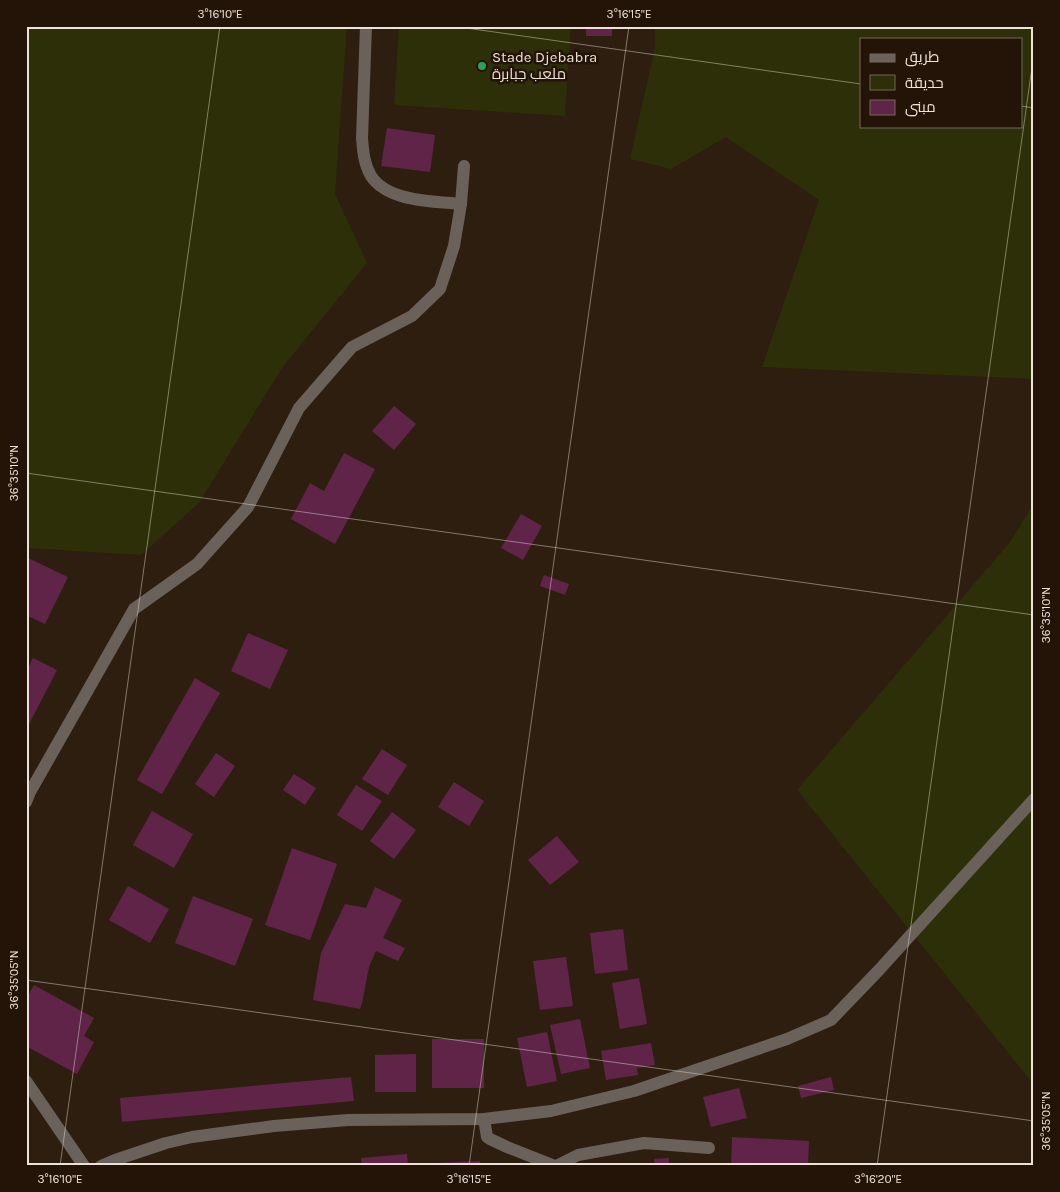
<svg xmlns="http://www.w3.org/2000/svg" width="1060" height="1192" font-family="Karla,Cairo,sans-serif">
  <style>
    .green { fill: #2c2f07; fill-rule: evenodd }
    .building { fill: #602449 }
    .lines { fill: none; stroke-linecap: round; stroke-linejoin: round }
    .minor { stroke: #6b615b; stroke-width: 12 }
    .tertiary { stroke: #6b615b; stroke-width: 12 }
    .ticks { fill: none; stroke: #ede2d9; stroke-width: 1; stroke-opacity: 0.45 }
    .leisure-dot { fill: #2e9e5b; stroke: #241407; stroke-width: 2 }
    .labels { text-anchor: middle; stroke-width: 5; stroke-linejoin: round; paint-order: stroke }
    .poi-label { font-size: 15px; fill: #ede2d9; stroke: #241407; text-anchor: start }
    .neatline { fill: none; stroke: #ede2d9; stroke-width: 2 }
    .ticks-label { font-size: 12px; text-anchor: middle; fill: #ede2d9 }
  </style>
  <rect width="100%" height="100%" fill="#2e1e10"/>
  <g class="green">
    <path d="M26,26h321l-12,168 32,69 -85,105 -83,135 -58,52 -115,-7z"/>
    <path d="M399,26h172l-6,90 -171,-11z"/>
    <path d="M655,26h379v353l-272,-12 57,-167 -93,-63 -55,32 -41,-10 25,-112zM861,39h160v87h-160z"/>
    <path d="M1034,503v582l-237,-295 213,-248z"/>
  </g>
  <g class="building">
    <rect x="586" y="26" width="26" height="10"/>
    <path d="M387,128l48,7 -5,37 -49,-6z"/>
    <path d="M394,406l22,18 -22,26 -22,-19z"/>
    <path d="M344,453l31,16 -40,75 -44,-25 19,-36 14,8z"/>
    <path d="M521,514l21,12 -19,34 -22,-12z"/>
    <path d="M26,557l42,20 -23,47 -19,-9z"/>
    <path d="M544,575l25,9 -4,11 -25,-9z"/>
    <path d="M248,633l40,17 -18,39 -39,-18z"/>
    <path d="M33,658l24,12 -31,60v-58z"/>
    <path d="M195,678l25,15 -58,101 -25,-14z"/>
    <path d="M382,749l25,16 -19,30 -26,-16z"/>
    <path d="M216,753l19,13 -21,31 -19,-13z"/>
    <path d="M294,774l22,14 -11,17 -22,-15z"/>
    <path d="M454,782l30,19 -15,25 -31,-19z"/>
    <path d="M356,785l26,16 -20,30 -25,-16z"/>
    <path d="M152,811l41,23 -19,34 -41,-23z"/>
    <path d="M392,812l24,18 -22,29 -24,-18z"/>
    <path d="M557,836l22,26 -29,23 -22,-25z"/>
    <path d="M292,848l45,16 -27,76 -45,-15z"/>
    <path d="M128,886l41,23 -19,34 -41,-23z"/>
    <path d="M375,887l27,13 -19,38 22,10 -7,13 -22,-10 -7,16 -7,36 -2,6 -47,-9 8,-47 24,-49 21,4z"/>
    <path d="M193,896l60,23 -18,47 -60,-23z"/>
    <path d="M623,929l5,41 -33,4 -5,-41z"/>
    <path d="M566,957l7,49 -33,4 -7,-49z"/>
    <path d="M639,978l8,46 -27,5 -8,-46z"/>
    <path d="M34,985l60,33 -10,18 10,6 -17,32 -51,-28v-47z"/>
    <path d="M580,1019l10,49 -29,6 -11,-49z"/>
    <path d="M547,1032l10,49 -30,6 -10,-49z"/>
    <rect x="432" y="1039" width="52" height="49"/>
    <path d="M651,1043l4,22 -18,3 1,7 -32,5 -5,-29z"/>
    <path d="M416,1054v38h-41v-37z"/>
    <path d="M351,1077l3,24 -232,21 -2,-24z"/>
    <path d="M831,1077l3,13 -33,8 -3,-12z"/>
    <path d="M739,1088l8,30 -36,9 -8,-30z"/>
    <path d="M732,1137l77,4 -1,25h-77z"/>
    <path d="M407,1154l1,12h-46l-1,-8z"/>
    <path d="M669,1158v8h-14l-1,-7z"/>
    <path d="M480,1161v5h-43v-3z"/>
  </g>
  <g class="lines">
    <g class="minor">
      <path d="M366,26l-4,112c1,13 2,26 9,38 17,26 62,25 90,28"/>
      <path d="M26,802l4,-10 104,-183 63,-45 51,-57 51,-99 53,-61 60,-31 28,-27 14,-43 7,-42 3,-38"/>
      <path d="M26,1081l58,85"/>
      <path d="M484,1119l3,18 3,2 17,8 48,19"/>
      <path d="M556,1166l22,-11 66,-12 65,5"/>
    </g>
    <path class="tertiary" d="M101,1166l14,-6 51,-17 26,-6 82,-11 74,-6 136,-1 67,-8 83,-20 153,-52 44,-19 48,-50 155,-171"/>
  </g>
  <path class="ticks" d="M452,26l409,58M1021,106l13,2M26,473l1008,142M26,980l1008,141M60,1166l160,-1140M469,1166l160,-1140M877,1166l157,-1113"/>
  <circle class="leisure-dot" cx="482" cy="66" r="5"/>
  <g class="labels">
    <g class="poi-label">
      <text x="492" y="62">Stade Djebabra<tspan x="492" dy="17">ملعب جبابرة</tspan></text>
    </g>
  </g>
  <rect width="1060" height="1192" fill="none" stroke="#241407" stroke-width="55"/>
  <rect x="860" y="38" width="162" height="90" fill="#241407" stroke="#74665b"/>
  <rect x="870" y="54" width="25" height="8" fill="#6b615b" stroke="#74665b"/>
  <text x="905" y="62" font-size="15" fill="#ede2d9">طريق</text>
  <rect x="870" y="75" width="25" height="15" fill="#2c2f07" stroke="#74665b"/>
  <text x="905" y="88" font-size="15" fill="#ede2d9">حديقة</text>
  <rect x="870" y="100" width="25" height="15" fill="#602449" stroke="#74665b"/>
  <text x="905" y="112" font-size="15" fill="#ede2d9">مبنى</text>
  <rect x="28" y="28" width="1004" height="1136" class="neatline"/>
  <g class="ticks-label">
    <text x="220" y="18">3°16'10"E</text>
    <text x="629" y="18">3°16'15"E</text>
    <text transform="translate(14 473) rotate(-90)" y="4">36°35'10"N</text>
    <text transform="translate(1046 615) rotate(-90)" y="4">36°35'10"N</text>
    <text transform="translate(14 980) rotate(-90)" y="4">36°35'05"N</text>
    <text transform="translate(1046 1121) rotate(-90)" y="4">36°35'05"N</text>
    <text x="60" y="1183">3°16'10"E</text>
    <text x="469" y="1183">3°16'15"E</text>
    <text x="878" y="1183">3°16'20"E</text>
  </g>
</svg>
